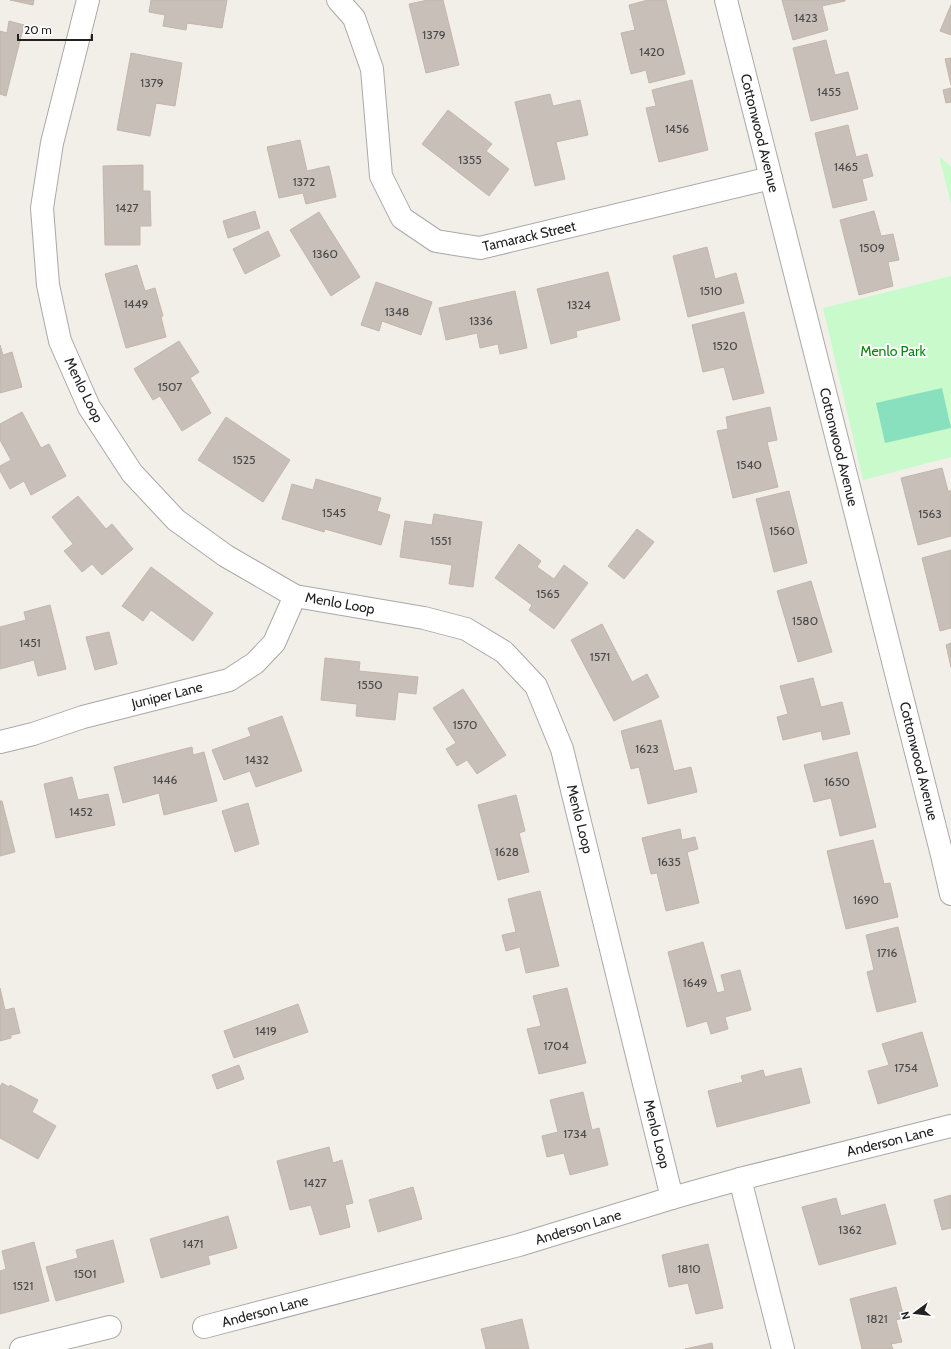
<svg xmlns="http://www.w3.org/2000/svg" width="951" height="1349" font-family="Cabin,sans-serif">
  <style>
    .park { fill: #c8facc }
    .pitch { fill: #88e0be }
    .building { fill: #c7bfb8; stroke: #c4b6ab }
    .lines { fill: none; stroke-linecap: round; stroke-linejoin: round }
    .street-casing { stroke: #a9a9a9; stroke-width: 24 }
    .street { stroke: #fff; stroke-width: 22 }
    .labels { text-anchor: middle; stroke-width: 4; stroke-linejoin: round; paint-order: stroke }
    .number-label { font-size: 12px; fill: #4b4948 }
    .street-label { font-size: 14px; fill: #222; stroke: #fff }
    .park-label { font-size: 14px; fill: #0c8416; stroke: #fff }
  </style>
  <rect width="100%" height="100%" fill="#f2efe9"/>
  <g class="park">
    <path d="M939,156l12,11v37z"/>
    <path d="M951,276v181l-88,23 -40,-172z"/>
  </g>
  <path class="pitch" d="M942,388l9,40 -66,15 -9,-40z"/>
  <g class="building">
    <path d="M10,0h24l-1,5z"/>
    <path d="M151,0h76l-5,28 -35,-5 -1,7 -23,-4 2,-11 -16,-3z"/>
    <path d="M428,0h15l16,65 -33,8 -17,-69z"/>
    <path d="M648,0h18l19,74 -36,9 -3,-13 -15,4 -10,-41 14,-3 -6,-25z"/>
    <path d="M782,0h63v1l-23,5 6,24 -35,10z"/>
    <path d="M951,5v30l-11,-4z"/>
    <path d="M9,21l15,4 -18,71 -6,-2v-63l7,2z"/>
    <path d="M826,40l9,35 13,-3 10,37 -47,12 -18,-73z"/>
    <path d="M131,53l51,10 -7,43 -19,-3 -6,33 -33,-6z"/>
    <path d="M951,58v27l-6,-26z"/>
    <path d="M692,80l16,70 -49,12 -13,-54 10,-2 -4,-16z"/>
    <path d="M951,88v14l-5,1 -3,-13z"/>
    <path d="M550,94l3,12 27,-6 8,35 -32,7 9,37 -30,7 -20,-84z"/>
    <path d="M448,110l44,34 -6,7 23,18 -20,27 -67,-52z"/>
    <path d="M848,125l8,32 11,-3 6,22 -11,3 5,21 -34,8 -18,-75z"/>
    <path d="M300,140l7,31 22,-5 7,31 -30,7 -3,-11 -24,5 -12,-51z"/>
    <path d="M143,165v26h7l1,35h-11v19h-35l-2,-79z"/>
    <path d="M255,211l5,17 -32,10 -5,-17z"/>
    <path d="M874,211l7,25 12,-2 6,26 -11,2 5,24 -34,9 -19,-75z"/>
    <path d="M319,212l41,65 -29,19 -41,-66z"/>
    <path d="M268,231l12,25 -35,18 -12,-25z"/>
    <path d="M707,247l8,32 21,-6 8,30 -56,14 -15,-61z"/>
    <path d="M137,265l8,26 10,-3 8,28 -2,1 5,20 -40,11 -21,-74z"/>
    <path d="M608,272l12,48 -44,11 1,6 -26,7 -14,-55z"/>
    <path d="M376,282l56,20 -11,33 -39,-14 -3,10 -18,-6z"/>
    <path d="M515,291l12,57 -27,6 -2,-10 -18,4 -3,-15 -31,7 -7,-32z"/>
    <path d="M744,312l20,81 -31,7 -9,-33 -21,5 -11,-47z"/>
    <path d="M179,341l20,31 -9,6 21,35 -29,18 -22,-35 -7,4 -19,-31z"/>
    <path d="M0,345l3,10 9,-3 10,35 -22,6z"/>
    <path d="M770,407l7,33 -10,2 11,45 -45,11 -16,-67 11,-2 -2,-12z"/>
    <path d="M22,412l19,36 8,-4 17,32 -35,19 -7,-14 -14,8 -10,-18v-5l11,-6 -11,-20v-16z"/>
    <path d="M226,417l64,43 -27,42 -65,-42z"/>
    <path d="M942,468l6,23h3v45l-33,9 -17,-67z"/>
    <path d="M316,479l65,19 -4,13 13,4 -9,30 -56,-16 -1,3 -42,-13 10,-35 21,6z"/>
    <path d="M789,491l18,72 -33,9 -18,-73z"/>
    <path d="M78,496l28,33 6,-5 21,25 -31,26 -10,-11 -10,8 -18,-21 9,-7 -21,-27z"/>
    <path d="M434,514l48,8 -9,65 -24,-3 3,-19 -52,-8 5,-36 27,4z"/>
    <path d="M637,529l17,13 -30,37 -16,-13z"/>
    <path d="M519,544l22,17 -4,6 17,12 10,-14 24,18 -34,46 -25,-19 3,-5 -37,-27z"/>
    <path d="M951,550v78l-11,3 -18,-73z"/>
    <path d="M151,567l62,46 -20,28 -42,-31 -8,11 -21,-15z"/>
    <path d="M811,581l21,71 -34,10 -21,-71z"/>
    <path d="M50,605l16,64 -28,7 -4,-16 -34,9v-42l26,-7 -2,-8z"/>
    <path d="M602,624l30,58 15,-8 12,23 -45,24 -43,-81z"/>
    <path d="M109,632l8,32 -22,6 -9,-33z"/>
    <path d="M951,643v24l-5,-22z"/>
    <path d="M325,658l35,4 -1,9 59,6 -2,17 -18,-2 -3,28 -39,-4 1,-12 -36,-4z"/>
    <path d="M813,678l8,29 21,-5 8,32 -27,6 -2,-9 -38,9 -6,-23 11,-3 -8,-28z"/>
    <path d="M463,689l43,66 -29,19 -10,-14 -10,6 -11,-17 10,-6 -23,-35z"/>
    <path d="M282,716l20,55 -46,16 -6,-16 -26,9 -12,-30 39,-14 -3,-8z"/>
    <path d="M661,720l13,51 17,-4 6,25 -49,12 -9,-37 -8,2 -10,-38z"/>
    <path d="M192,747l1,8 11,-3 13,49 -53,14 -5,-22 -36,10 -9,-36z"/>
    <path d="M857,752l19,75 -36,9 -9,-38 -17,4 -10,-37z"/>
    <path d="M72,777l6,23 30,-6 7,31 -59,13 -12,-54z"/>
    <path d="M516,795l9,36 -6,2 10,39 -31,8 -20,-75z"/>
    <path d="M0,801h2l13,51 -15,4z"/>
    <path d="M248,803l11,41 -24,8 -13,-41z"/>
    <path d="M680,829l2,11 13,-3 3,12 -11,3 12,51 -33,8 -9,-38 -6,1 -9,-36z"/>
    <path d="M873,840l11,44 6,-1 8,34 -52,12 -19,-78z"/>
    <path d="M540,891l19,75 -33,7 -6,-26 -14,4 -4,-16 14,-3 -8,-33z"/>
    <path d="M898,927l18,75 -39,10 -10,-40 7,-2 -8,-35z"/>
    <path d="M703,942l14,51 8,-2 -4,-16 19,-5 11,40 -26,7 3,12 -17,5 -4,-13 -20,6 -19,-75z"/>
    <path d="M0,988l5,22 9,-2 6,25 -9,2v3l-11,3z"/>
    <path d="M567,988l19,75 -47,11 -12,-45 14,-3 -8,-30z"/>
    <path d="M298,1004l10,28 -74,26 -10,-27z"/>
    <path d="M922,1032l16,54 -60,18 -10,-33 21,-6 -7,-21z"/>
    <path d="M239,1065l5,14 -27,10 -5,-14z"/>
    <path d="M801,1068l9,35 -93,24 -9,-36 35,-9 -2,-6 22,-6 2,7z"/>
    <path d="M2,1083l7,4 1,-2 28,15 -6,12 24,14 -18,33 -38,-21v-51z"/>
    <path d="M583,1092l9,38 7,-2 9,37 -38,10 -6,-22 -17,4 -5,-21 16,-4 -8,-32z"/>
    <path d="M329,1147l4,16 9,-3 11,43 -8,2 5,22 -30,8 -9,-30 -21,5 -13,-49z"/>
    <path d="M413,1187l9,32 -44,13 -9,-32z"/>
    <path d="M951,1195v33l-9,2 -8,-30z"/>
    <path d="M836,1198l5,18 44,-12 11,40 -77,21 -17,-58z"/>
    <path d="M228,1216l9,32 -29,8 2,8 -49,14 -11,-39z"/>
    <path d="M113,1240l11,42 -68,19 -10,-34 32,-9 -2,-8z"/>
    <path d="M34,1242l15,59 -49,13v-43l6,-2 -4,-18z"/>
    <path d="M708,1244l15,64 -27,6 -8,-31 -19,4 -7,-32z"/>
    <path d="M896,1287l8,31 -8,2 6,22 -11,2 2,5h-31l-12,-50z"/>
    <path d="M522,1319l7,30h-43l-5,-20z"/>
    <path d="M712,1343l1,6h-28z"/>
  </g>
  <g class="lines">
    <defs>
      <g id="street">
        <path d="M88,0l-36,143 -10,65 6,77 12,56 29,66 43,66 44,47 50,36 69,40 129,22 42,11 38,23 32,34 26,63 110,449"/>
        <path d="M338,0l16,18 18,51 9,107 21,42 34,23 44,7 291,-70"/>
        <path d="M726,0l216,855 9,39"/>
        <path d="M0,742l33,-8 50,-17 146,-37 26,-17 19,-20 21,-47"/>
        <path d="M740,1179l43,170"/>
        <path d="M204,1327l315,-82 153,-47 68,-19 211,-53"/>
        <path d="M21,1349l89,-22"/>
      </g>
    </defs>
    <use href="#street" class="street-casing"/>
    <use href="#street" class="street"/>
  </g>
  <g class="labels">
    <g class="number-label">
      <text x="806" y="22">1423</text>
      <text x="434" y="39">1379</text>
      <text x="652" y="56">1420</text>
      <text x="152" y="87">1379</text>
      <text x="829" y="96">1455</text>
      <text x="677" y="133">1456</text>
      <text x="470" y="164">1355</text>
      <text x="846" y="171">1465</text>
      <text x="304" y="186">1372</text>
      <text x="127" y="212">1427</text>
      <text x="872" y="252">1509</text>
      <text x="325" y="258">1360</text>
      <text x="711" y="295">1510</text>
      <text x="136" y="308">1449</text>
      <text x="579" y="309">1324</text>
      <text x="397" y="316">1348</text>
      <text x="481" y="325">1336</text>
      <text x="725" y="350">1520</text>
      <text x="170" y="391">1507</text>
      <text x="244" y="464">1525</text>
      <text x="749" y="469">1540</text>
      <text x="334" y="517">1545</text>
      <text x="930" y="518">1563</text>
      <text x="782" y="535">1560</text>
      <text x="441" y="545">1551</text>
      <text x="548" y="598">1565</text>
      <text x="805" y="625">1580</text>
      <text x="30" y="647">1451</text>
      <text x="600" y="661">1571</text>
      <text x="370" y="689">1550</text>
      <text x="465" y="729">1570</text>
      <text x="647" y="753">1623</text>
      <text x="257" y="764">1432</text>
      <text x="165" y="784">1446</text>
      <text x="837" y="786">1650</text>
      <text x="81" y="816">1452</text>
      <text x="507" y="856">1628</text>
      <text x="669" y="866">1635</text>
      <text x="866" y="904">1690</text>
      <text x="887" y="957">1716</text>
      <text x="695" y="987">1649</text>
      <text x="266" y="1035">1419</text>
      <text x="556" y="1050">1704</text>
      <text x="906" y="1072">1754</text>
      <text x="575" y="1138">1734</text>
      <text x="315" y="1187">1427</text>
      <text x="850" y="1234">1362</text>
      <text x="193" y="1248">1471</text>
      <text x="689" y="1273">1810</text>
      <text x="85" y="1278">1501</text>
      <text x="23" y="1290">1521</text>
      <text x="877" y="1323">1821</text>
    </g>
    <g class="street-label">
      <text transform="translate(760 133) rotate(76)" y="5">Cottonwood Avenue</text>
      <text transform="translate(529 236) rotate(-13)" y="5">Tamarack Street</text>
      <text transform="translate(84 390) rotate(64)" y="5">Menlo Loop</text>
      <text transform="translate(839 447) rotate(76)" y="5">Cottonwood Avenue</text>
      <text transform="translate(340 603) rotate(10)" y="5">Menlo Loop</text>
      <text transform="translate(167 695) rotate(-14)" y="5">Juniper Lane</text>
      <text transform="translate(919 761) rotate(76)" y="5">Cottonwood Avenue</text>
      <text transform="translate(580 819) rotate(76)" y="5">Menlo Loop</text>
      <text transform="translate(657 1134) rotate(76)" y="5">Menlo Loop</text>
      <text transform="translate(890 1141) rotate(-14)" y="5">Anderson Lane</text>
      <text transform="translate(578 1227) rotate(-17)" y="5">Anderson Lane</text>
      <text transform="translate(265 1311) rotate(-15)" y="5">Anderson Lane</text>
    </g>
    <g class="park-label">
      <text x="893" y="356">Menlo Park</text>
    </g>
  </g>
  <g transform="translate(915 1313) rotate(255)" stroke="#ffffff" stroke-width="3" paint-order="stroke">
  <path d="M0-3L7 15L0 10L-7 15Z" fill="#222222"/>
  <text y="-6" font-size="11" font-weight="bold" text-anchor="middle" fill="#222222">N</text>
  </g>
  <path d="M18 34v6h74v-6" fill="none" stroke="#222222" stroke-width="2"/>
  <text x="24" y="34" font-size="12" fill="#222222" stroke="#ffffff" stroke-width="3" paint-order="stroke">20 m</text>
</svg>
